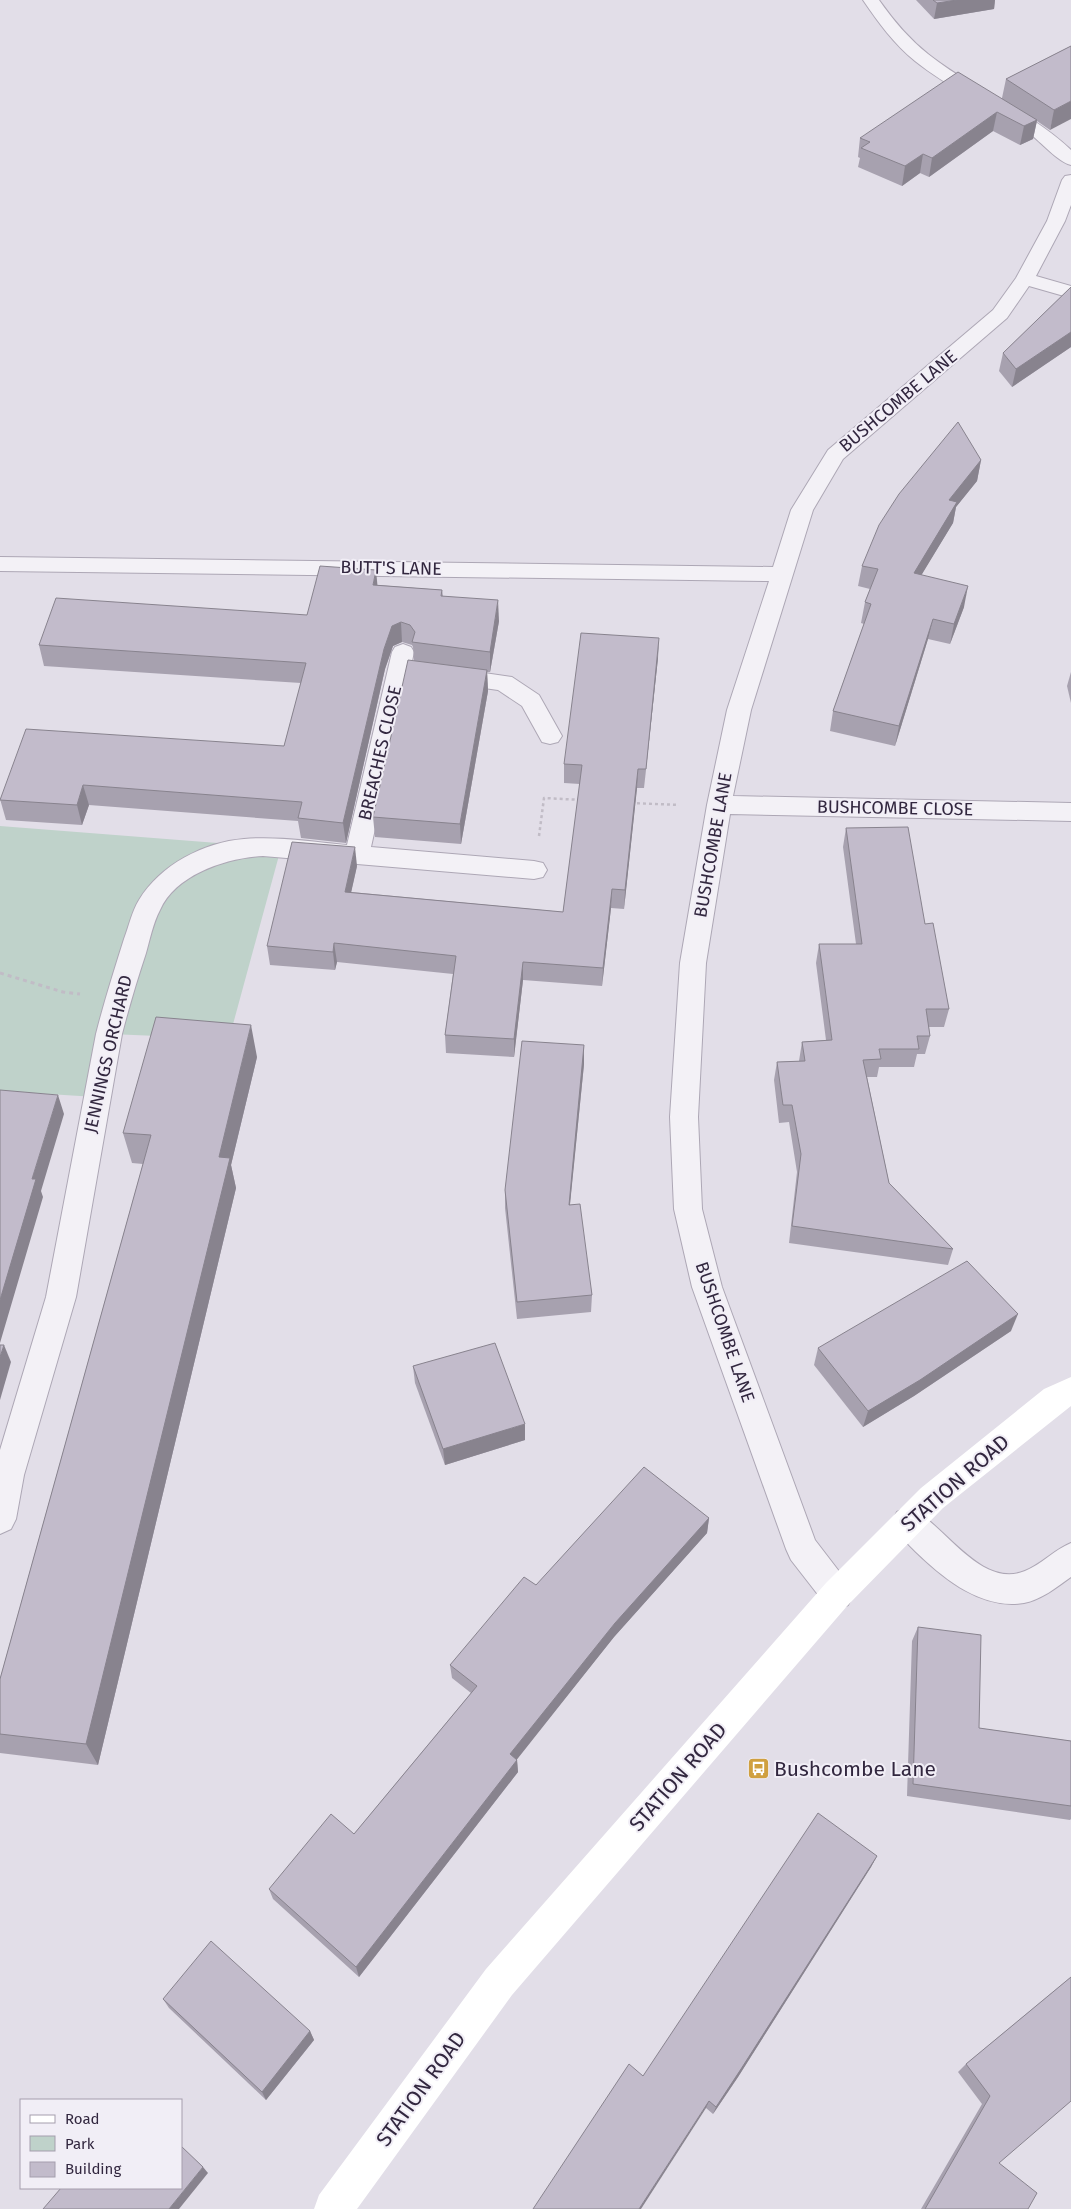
<svg xmlns="http://www.w3.org/2000/svg" width="1071" height="2209" font-family="'Fira Sans',sans-serif">
  <style>
    .green { fill: #bfd2ca }
    .lines { fill: none; stroke-linecap: round; stroke-linejoin: round }
    .lane-casing { stroke: #ada7b5; stroke-width: 2 }
    .street-casing { stroke: #ada7b5; stroke-width: 2 }
    .path-far1 { stroke: #c1bcc6; stroke-width: 2.5; stroke-dasharray: 3 3; stroke-linecap: butt }
    .path { stroke: #c1bcc6; stroke-width: 3; stroke-dasharray: 4 4; stroke-linecap: butt }
    .lane { fill: #f3f1f6; fill-rule: evenodd }
    .street { fill: #f3f1f6; fill-rule: evenodd }
    .secondary { fill: #fff; fill-rule: evenodd }
    .wall { fill: #a7a1af }
    .shaded-wall { fill: #88838e }
    .building { fill: #c2bbcb; stroke: #88838e }
    .labels { text-anchor: middle; stroke-width: 4; stroke-linejoin: round; paint-order: stroke }
    .street-label { font-size: 18px; fill: #32273f; stroke: #f1eef6 }
    .near-street-label { font-size: 21px; fill: #32273f; stroke: #f1eef6 }
    .near-poi-label { font-size: 21px; fill: #32273f; stroke: #f1eef6; text-anchor: start }
  </style>
  <rect width="100%" height="100%" fill="#e2dee8"/>
  <path class="green" d="M0,826l281,22 -52,191 -119,-5 -14,63 -96,-6z"/>
  <g class="lines">
    <defs>
      <path id="lane" d="M450,668l62,9 27,18 23,41 -4,6 -8,2 -8,-2 -20,-36 -24,-16 -56,-8 -4,-6 4,-6z"/>
      <g id="street">
        <path d="M863,0h16c14,20 30,39 49,54 45,36 101,56 143,96v15c-13,-3 -30,-23 -42,-32 -37,-25 -79,-44 -114,-72 -21,-17 -37,-39 -52,-61z"/>
        <path d="M1071,175v30l-6,16 -29,55 35,10v12l-42,-12 -22,32 -164,141 -30,51 -62,200 -18,86 338,7v18l-341,-7 -24,149 -8,154 4,92 20,78 93,253 33,43 5,11 -5,11 -11,5 -11,-5 -35,-45 -5,-11 -94,-262 -18,-78 -4,-92 10,-154 27,-158 20,-95 42,-129 -769,-10v-14l773,10 18,-57 37,-60 165,-140 23,-32 31,-57 15,-41 3,-4z"/>
        <path d="M403,644l8,3 3,5 -43,195 163,14 9,2 4,7 -4,7 -9,2 -271,-23c-36,2 -87,18 -103,54 -7,13 -10,29 -14,43 -9,27 -17,54 -24,81l-46,263 -52,178 -8,44 -5,10 -11,5v-84l46,-153 50,-263c8,-32 18,-63 28,-95 5,-13 8,-28 15,-39 21,-35 65,-58 105,-61 34,-3 69,3 103,6l45,-193 3,-5z"/>
        <path d="M908,1507c34,13 71,83 117,64 17,-7 29,-21 46,-28v34c-14,10 -30,23 -47,26 -42,7 -80,-24 -108,-51 -10,-10 -18,-18 -24,-30l5,-10z"/>
      </g>
    </defs>
    <use href="#lane" class="lane-casing"/>
    <use href="#street" class="street-casing"/>
    <g class="path-far1">
      <path d="M631,803l48,2"/>
      <path d="M539,836l5,-38 38,2"/>
    </g>
    <path class="path" d="M0,973l63,19 17,2"/>
    <use href="#lane" class="lane"/>
    <use href="#street" class="street"/>
    <path class="secondary" d="M1071,1377v29l-128,102 -95,97 -336,390 -155,214h-43l5,-14 167,-226 340,-386 95,-95 123,-99z"/>
  </g>
  <g class="wall">
    <path d="M916,0h79l-1,9 -60,10z"/>
    <path d="M1071,46l-21,84 -13,-9 -4,18 -13,6 -27,-14 -64,46 -9,-4 -18,13 -44,-19 2,-9 -2,-1 2,-19 142,-40 4,-19z"/>
    <path d="M1071,287v60l-59,40 -13,-16 4,-18z"/>
    <path d="M981,460l-4,21 -21,26 -3,16 -32,52 43,32 -14,37 -22,-5 -33,107 -65,-15 3,-20 31,-87 -3,-1 4,-21 5,-13 -12,-3 4,-20z"/>
    <path d="M378,585l64,5 1,6 56,25 -9,51h-3l1,19 -27,153 -86,-7 -2,-20 41,-156 -1,-14 -1,-2 -10,-3 -9,4 -8,23 -39,174 -45,-5 -3,-17 -209,-16 -7,20 -76,-5 -6,-21 284,-53 17,-63 -257,-17 -5,-21 268,-30z"/>
    <path d="M658,658l-14,130h-7l-13,121 -13,-1 -9,78 -79,-6 -9,77 -68,-4 -1,-18 8,-61 -116,-12 -2,8 -65,-5 -3,-19 90,-80 -6,26 212,20 17,-128 -16,-1v-19z"/>
    <path d="M1071,672v31l-4,-17z"/>
    <path d="M846,828l79,96 24,85 -5,18h-15l1,9 -5,18h-8l-3,13h-35l-2,10h-10l22,106 64,66 -5,16 -159,-22 8,-71 -8,-50 -10,1 -5,-43 3,-18 22,-1 3,-19 24,-2 -10,-77 3,-19h37l-13,-97z"/>
    <path d="M584,1045v19l-14,141 22,90 -1,17 -74,7 -12,-111v-18z"/>
    <path d="M257,1057l-26,108 5,23 -138,577 -98,-12v-74l143,-515 -11,-1 -9,-30z"/>
    <path d="M1011,1331l-97,65 -51,31 -49,-62 4,-17z"/>
    <path d="M413,1366l112,74 -80,25 -30,-82z"/>
    <path d="M709,1518l-2,15 -93,104 -98,122 1,1 1,12 -159,205 -86,-78 -4,-10 85,-55 117,-141 -19,-15 -2,-13 86,-80z"/>
    <path d="M918,1627l61,101 92,13v78l-1,1 -163,-24 5,-155z"/>
    <path d="M877,1856l-6,11 -133,210 -25,37 -7,-6 -63,-32z"/>
    <path d="M1071,1977l-72,186 29,46h-107l61,-105 -24,-32 8,-8z"/>
    <path d="M163,1999l147,32 4,9 -48,60 -97,-92z"/>
  </g>
  <g class="shaded-wall">
    <path d="M957,0h38l-1,9 -60,10 3,-16z"/>
    <path d="M1071,101v18l-21,11 4,-20z"/>
    <path d="M997,112l-4,19 -64,46 3,-19z"/>
    <path d="M1037,120l-4,19 -13,6 4,-19z"/>
    <path d="M923,154l-3,19 -18,13 3,-20z"/>
    <path d="M1071,332v15l-59,40 4,-18z"/>
    <path d="M981,460l-4,21 -21,26 -3,16 -43,71 4,-21 35,-73z"/>
    <path d="M376,570l2,21 -5,-6z"/>
    <path d="M968,586l-4,21 -14,37 4,-20z"/>
    <path d="M498,600l1,21 -9,51v-20z"/>
    <path d="M933,619l-5,20 -33,107 4,-20z"/>
    <path d="M401,622l1,20 -9,4 -8,23 -39,174 -3,-20 41,-174 8,-23z"/>
    <path d="M659,638l-1,20 -14,130 2,-19z"/>
    <path d="M487,670l1,21 -27,153 -1,-20z"/>
    <path d="M638,769l-1,19 -13,121 1,-19z"/>
    <path d="M83,785l6,20 -7,20 -5,-20z"/>
    <path d="M355,847l2,19 -10,45 -2,-19z"/>
    <path d="M612,889l-1,19 -9,78 1,-18z"/>
    <path d="M334,943l3,19 -2,8 -2,-18z"/>
    <path d="M523,962v18l-9,77v-18z"/>
    <path d="M251,1025l6,32 -26,108 5,23 -138,577 -12,-21 133,-587z"/>
    <path d="M584,1045v19l-16,159 1,-18z"/>
    <path d="M58,1095l6,19 -23,77 2,6 -43,146v-43l32,-121z"/>
    <path d="M1018,1314l-7,17 -97,65 -51,31 5,-16z"/>
    <path d="M4,1345l7,17 -11,38v-43z"/>
    <path d="M525,1424v16l-80,25 -2,-16z"/>
    <path d="M709,1518l-2,15 -93,104 -103,130 -1,-13 105,-131z"/>
    <path d="M517,1760l1,12 -159,205 -3,-10z"/>
    <path d="M877,1856l-6,11 -133,210 -25,37 3,-7z"/>
    <path d="M310,2031l4,9 -48,60 -4,-8z"/>
    <path d="M709,2101l-3,7 -65,101h-2z"/>
    <path d="M203,2167l5,6 -29,36h-10z"/>
  </g>
  <g class="building">
    <path d="M933,0h24l-20,3z"/>
    <path d="M1071,46v55l-17,9 -48,-31z"/>
    <path d="M958,72l79,48 -13,6 -27,-14 -65,46 -9,-4 -18,12 -44,-18 9,-6 -10,-4z"/>
    <path d="M1071,287v45l-55,37 -13,-16z"/>
    <path d="M958,422l23,38 -32,40 8,2 -43,71 54,13 -14,38 -21,-5 -34,107 -66,-15 38,-107 -6,-2 13,-33 -16,-3 17,-41 20,-31z"/>
    <path d="M320,566l56,4 -3,15 69,5 -1,6 57,4 -8,52 -78,-10 3,-10 -5,-7 -9,-3 -9,4 -8,23 -41,174 -45,-5 4,-16 -219,-17 -6,20 -77,-5 26,-71 258,17 22,-83 -267,-18 17,-47 251,17z"/>
    <path d="M581,633l78,5 -13,131h-8l-13,121 -13,-1 -9,79 -80,-6 -9,77 -69,-4 11,-79 -122,-13 -1,9 -66,-6 25,-104 63,5 -10,45 218,20 19,-147 -18,-1z"/>
    <path d="M408,660l79,10 -27,154 -87,-7z"/>
    <path d="M908,827l17,97 8,-1 16,86h-23l4,27h-13l2,13h-40l2,10 -18,1 26,123 64,66 -161,-23 9,-72 -9,-49h-9l-6,-43 28,-1 -3,-19 30,-2 -13,-96h43l-16,-116z"/>
    <path d="M156,1017l95,8 -32,132 11,1 -144,586 -86,-10v-55l151,-544 -28,-2z"/>
    <path d="M522,1041l62,4 -15,160 11,-1 12,91 -75,7 -12,-112z"/>
    <path d="M0,1090l58,5 -26,84h4l-36,121z"/>
    <path d="M967,1261l51,53 -98,66 -52,31 -50,-63z"/>
    <path d="M495,1343l30,81 -82,25 -30,-83z"/>
    <path d="M0,1345h4l-4,12z"/>
    <path d="M644,1467l65,51 -94,105 -105,131 7,6 -161,207 -87,-78 62,-75 23,20 123,-148 -27,-21 74,-88 12,8z"/>
    <path d="M918,1627l63,8 -2,93 92,13v65l-158,-22z"/>
    <path d="M818,1813l59,43 -136,213 -25,38 -7,-6 -70,108h-106l96,-145 14,12z"/>
    <path d="M211,1941l99,90 -48,61 -99,-93z"/>
    <path d="M1071,1977v124l-72,62 38,30 -9,16h-103l65,-113 -24,-32z"/>
    <path d="M181,2146l22,21 -34,42h-126l18,-21h120z"/>
  </g>
  <defs>
    <symbol id="bus-square" viewBox="-11 -11 22 22"><rect x="-9" y="-9" width="18" height="18" rx="4" fill="#d0a040" stroke="#f1eef6"/><path d="M-5-6H5V4H4V6H2V4H-2V6H-4V4H-5ZM-3.5-4V0h7V-4ZM-3.5 1.2v1.5H-2V1.2ZM2 1.2v1.5H3.5V1.2Z" fill="#fff"/></symbol>
  </defs>
  <g fill-rule="evenodd">
    <use href="#bus-square" x="746" y="1756" width="25" height="25"/>
  </g>
  <g class="labels">
    <g class="street-label">
      <text transform="translate(898 401) rotate(-40)" y="6">BUSHCOMBE LANE</text>
      <text transform="translate(391 568) rotate(1)" y="6">BUTT'S LANE</text>
      <text transform="translate(380 753) rotate(-77)" y="6">BREACHES CLOSE</text>
      <text transform="translate(895 808) rotate(1)" y="6">BUSHCOMBE CLOSE</text>
      <text transform="translate(713 845) rotate(-80)" y="6">BUSHCOMBE LANE</text>
      <text transform="translate(108 1054) rotate(-77)" y="6">JENNINGS ORCHARD</text>
      <text transform="translate(725 1332) rotate(71)" y="6">BUSHCOMBE LANE</text>
    </g>
    <g class="near-street-label">
      <text transform="translate(955 1483) rotate(-41)" y="7">STATION ROAD</text>
      <text transform="translate(678 1777) rotate(-49)" y="7">STATION ROAD</text>
      <text transform="translate(421 2089) rotate(-54)" y="7">STATION ROAD</text>
    </g>
    <g class="near-poi-label">
      <text x="774" y="1776">Bushcombe Lane</text>
    </g>
  </g>
  <rect x="20" y="2099" width="162" height="90" fill="#f1eef6" stroke="#a59ead"/>
  <rect x="30" y="2115" width="25" height="8" fill="#ffffff" stroke="#a59ead"/>
  <text x="65" y="2124" font-size="15" fill="#32273f">Road</text>
  <rect x="30" y="2136" width="25" height="15" fill="#bfd2ca" stroke="#a59ead"/>
  <text x="65" y="2149" font-size="15" fill="#32273f">Park</text>
  <rect x="30" y="2162" width="25" height="15" fill="#c2bbcb" stroke="#a59ead"/>
  <text x="65" y="2174" font-size="15" fill="#32273f">Building</text>
</svg>
